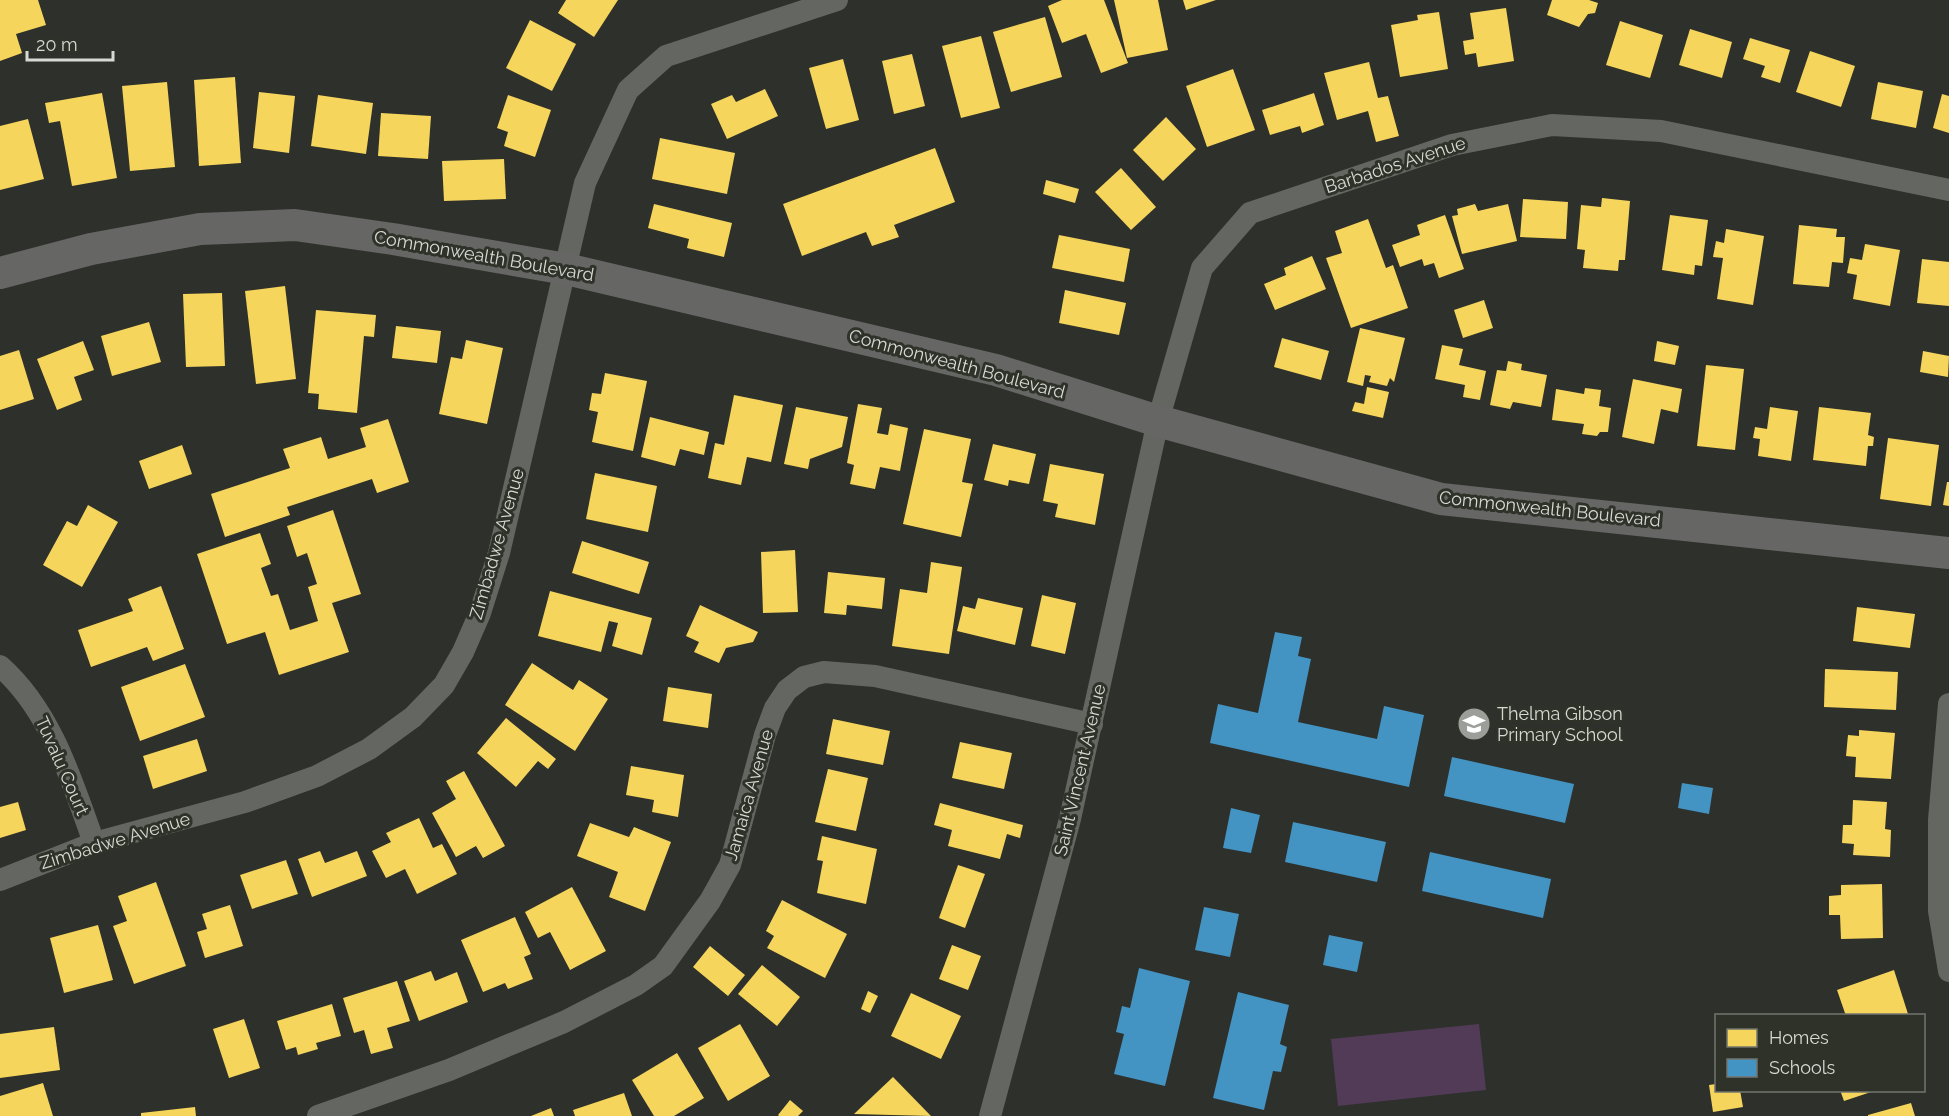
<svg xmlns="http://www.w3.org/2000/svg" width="1949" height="1116" font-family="Raleway,sans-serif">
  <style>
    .green { fill: #513b57 }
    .homes { fill: #f6d55c }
    .schools { fill: #4393c3 }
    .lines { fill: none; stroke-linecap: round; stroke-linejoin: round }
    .street { stroke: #646662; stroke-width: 22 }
    .secondary { stroke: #666765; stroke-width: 32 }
    .labels { text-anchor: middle; stroke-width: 6; stroke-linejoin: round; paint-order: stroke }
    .street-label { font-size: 18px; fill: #d7d9d4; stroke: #2f3229 }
    .poi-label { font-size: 18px; fill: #d7d9d4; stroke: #2f3229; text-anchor: start }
  </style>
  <rect width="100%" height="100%" fill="#2e302b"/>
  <path class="green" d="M1479,1024l7,66 -148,16 -7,-67z"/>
  <g class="homes">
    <path d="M0,0h38l8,25 -30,9 6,19 -22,8z"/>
    <path d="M566,0h52l-24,37 -36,-24z"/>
    <path d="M1062,0h42l24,63 -27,10 -15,-39 -24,9 -14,-37z"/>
    <path d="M1114,0h44l10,50 -41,8z"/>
    <path d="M1183,0h33l-30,10z"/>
    <path d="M1552,0h37l9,3 -3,10 -7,1 -9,13 -32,-12z"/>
    <path d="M1506,8l8,53 -36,6 -2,-14 -11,2 -2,-14 11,-2 -4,-26z"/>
    <path d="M1439,12l9,57 -48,8 -9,-52 27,-5 -1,-5z"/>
    <path d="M1045,17l17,60 -51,15 -18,-60z"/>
    <path d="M530,20l46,24 -24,47 -46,-23z"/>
    <path d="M1620,21l43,14 -13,43 -44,-13z"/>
    <path d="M1690,29l42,13 -10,36 -43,-13z"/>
    <path d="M981,36l19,72 -39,10 -19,-72z"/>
    <path d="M1750,38l40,12 -10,33 -19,-6 4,-11 -22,-7z"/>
    <path d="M1810,51l45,15 -14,41 -45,-15z"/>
    <path d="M912,54l13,52 -31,8 -12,-53z"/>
    <path d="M843,59l16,61 -33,9 -17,-61z"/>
    <path d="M1369,62l9,36 10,-2 11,40 -23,6 -8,-31 -31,9 -13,-47z"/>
    <path d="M1233,69l22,61 -48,17 -21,-61z"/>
    <path d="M235,77l6,86 -42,3 -5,-86z"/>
    <path d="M167,82l8,85 -45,4 -8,-85z"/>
    <path d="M1878,82l45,9 -7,37 -45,-9z"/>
    <path d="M765,89l13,27 -51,23 -16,-35 21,-9 4,7z"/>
    <path d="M259,92l36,4 -6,57 -36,-5z"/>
    <path d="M102,93l15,85 -45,8 -12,-65 -11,2 -4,-20z"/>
    <path d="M1314,93l10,32 -22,8 -2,-7 -30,9 -8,-25z"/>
    <path d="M1942,94l7,2v37l-16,-5z"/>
    <path d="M318,95l55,8 -7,51 -55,-8z"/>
    <path d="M508,95l43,15 -16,47 -31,-11 4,-14 -11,-4z"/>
    <path d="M381,113l50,3 -3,43 -50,-3z"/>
    <path d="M1166,117l30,32 -33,32 -30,-31z"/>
    <path d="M28,119l16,60 -44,11v-64z"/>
    <path d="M660,138l75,15 -8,41 -75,-15z"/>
    <path d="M935,148l20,54 -61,23 5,12 -27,9 -6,-14 -64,24 -19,-52z"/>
    <path d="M504,159l2,40 -62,2 -2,-40z"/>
    <path d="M1121,168l35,39 -25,23 -36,-38z"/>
    <path d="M1046,180l33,9 -4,14 -32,-9z"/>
    <path d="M1602,198l28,3 -5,59h-6l-1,11 -35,-3 2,-18 -8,-1 4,-44 20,2z"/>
    <path d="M1523,199l45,3 -2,37 -46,-2z"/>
    <path d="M654,204l78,19 -8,34 -37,-9 2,-9 -41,-11z"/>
    <path d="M1475,204l3,7 30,-7 9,37 -55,13 -10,-38 6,-1 -1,-6z"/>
    <path d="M1445,215l19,54 -25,9 -5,-15 -10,3 -2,-7 -22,8 -8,-22 28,-10 -3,-10z"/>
    <path d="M1670,215l38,5 -6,46 -7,-1 -1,10 -32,-5z"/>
    <path d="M1368,219l18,49 7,-3 15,43 -57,20 -25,-70 16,-5 -7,-22z"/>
    <path d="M1799,225l38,4 -1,8h9l-2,26 -11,-1 -3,25 -36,-3z"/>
    <path d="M1726,229l38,7 -11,69 -36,-6 6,-41 -10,-1 3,-16 8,2z"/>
    <path d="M1059,235l71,14 -6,33 -72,-14z"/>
    <path d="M1865,244l35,6 -10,56 -37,-7 4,-24 -10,-2 3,-15 12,2z"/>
    <path d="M1312,256l14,33 -51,21 -11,-26 22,-9 -2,-7z"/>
    <path d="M1922,259l27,3v44l-32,-3z"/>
    <path d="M285,286l11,93 -40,5 -11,-93z"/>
    <path d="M1065,290l61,13 -7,32 -60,-12z"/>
    <path d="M222,293l3,73 -39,1 -3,-73z"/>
    <path d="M1484,300l9,28 -30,10 -9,-28z"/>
    <path d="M316,310l60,5 -2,22 -10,-1 -7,77 -39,-4 1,-15 -11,-1z"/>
    <path d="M149,322l12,40 -49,14 -11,-40z"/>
    <path d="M396,326l45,5 -4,32 -45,-5z"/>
    <path d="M1360,328l45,10 -11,44 -4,-4 -3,8 -18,-4 2,-6 -6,-1 -2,11 -16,-4z"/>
    <path d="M1282,338l47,13 -8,29 -47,-13z"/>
    <path d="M466,340l37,8 -16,76 -48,-10 12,-57 11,2z"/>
    <path d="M83,341l11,29 -20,7 8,23 -25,10 -20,-51z"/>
    <path d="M1657,341l22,5 -4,19 -21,-4z"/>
    <path d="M1442,345l21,4 -4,16 27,6 -6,29 -17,-3 2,-12 -30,-6z"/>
    <path d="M19,350l15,49 -34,11v-54z"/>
    <path d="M1923,351l26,5 -1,21 -28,-5z"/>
    <path d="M1508,361l14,3 -1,6 26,5 -6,32 -28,-5 -3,7 -20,-4 7,-35 9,1z"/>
    <path d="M1706,365l38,4 -9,81 -38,-4z"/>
    <path d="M605,373l42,8 -14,70 -41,-9 6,-30 -9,-2 3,-17 9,1z"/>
    <path d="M1633,379l49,10 -4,24 -17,-4 -7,35 -32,-7z"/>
    <path d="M1367,387l22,5 -6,26 -31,-7 3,-9 9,2z"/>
    <path d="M1585,388l16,2 -2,16 12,2 -3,24h-8l-3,4 -15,-2 2,-10 -32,-4 4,-31 28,5z"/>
    <path d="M734,395l49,10 -12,57 -24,-5 -6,28 -33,-7 7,-35 9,2z"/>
    <path d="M858,404l24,4 -5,25 11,2 2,-11 18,4 -8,43 -20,-4 -5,22 -25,-5 4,-19 -7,-2z"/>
    <path d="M796,407l52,10 -6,30 -32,12 -2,10 -24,-5z"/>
    <path d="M1770,407l28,4 -7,50 -33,-5 2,-17 -7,-1 2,-11 12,2z"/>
    <path d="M1819,407l52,6 -3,22 6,2 -1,9h-5l-2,20 -53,-6z"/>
    <path d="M650,417l59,15 -5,23 -24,-6 -5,17 -34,-9z"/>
    <path d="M388,419l21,63 -32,11 -5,-14 -85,28 3,8 -65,22 -14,-43 79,-26 -7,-19 38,-12 7,22 38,-12 -6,-19z"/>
    <path d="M924,429l47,10 -9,43 11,2 -12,53 -58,-13z"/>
    <path d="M1888,438l51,7 -8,61 -51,-7z"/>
    <path d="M993,444l43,10 -7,30 -20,-4 -1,6 -24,-6z"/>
    <path d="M182,445l10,29 -43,15 -10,-28z"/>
    <path d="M1050,464l54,10 -9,51 -40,-8 3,-13 -15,-3z"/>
    <path d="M595,473l62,13 -9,46 -62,-13z"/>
    <path d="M1947,482h2v24l-6,-1z"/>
    <path d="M88,505l30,17 -36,65 -39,-22 24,-44 10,5z"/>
    <path d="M333,510l28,84 -29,9 17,49 -70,23 -14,-43 -38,12 -30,-90 63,-21 11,31 -10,4 10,28 7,-2 12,36 28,-9 -10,-34 9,-3 -10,-31 -10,4 -10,-31z"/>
    <path d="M582,541l67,21 -10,32 -67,-21z"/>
    <path d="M795,550l3,62 -35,1 -2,-61z"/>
    <path d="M931,562l31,5 -13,87 -57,-8 8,-57 27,4z"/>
    <path d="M828,572l57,6 -3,31 -35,-4 -1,10 -22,-2z"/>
    <path d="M161,586l23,63 -31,12 -6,-14 -56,20 -13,-37 55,-19 -5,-12z"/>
    <path d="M550,591l102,27 -10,37 -30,-9 6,-23 -9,-2 -8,31 -63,-16z"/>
    <path d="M1042,595l34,8 -11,51 -34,-8z"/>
    <path d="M978,598l45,10 -8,37 -58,-14 6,-25 12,3z"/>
    <path d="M700,605l58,27 -5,10 -27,6 -7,15 -25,-11 5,-10 -13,-6z"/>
    <path d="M1857,607l58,7 -5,34 -57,-7z"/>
    <path d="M532,663l41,27 6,-10 29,19 -33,52 -70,-46z"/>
    <path d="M185,664l20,53 -65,24 -19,-54z"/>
    <path d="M1825,669l73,3 -2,38 -72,-3z"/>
    <path d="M668,687l44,7 -4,34 -45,-7z"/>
    <path d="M506,718l50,41 -8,10 -10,-8 -22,26 -39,-34z"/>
    <path d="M833,719l57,12 -7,34 -57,-11z"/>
    <path d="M1859,730l36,3 -4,46 -36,-2 1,-20 -10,-1 2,-21 11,1z"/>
    <path d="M197,739l10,32 -54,18 -10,-33z"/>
    <path d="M960,742l52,11 -8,36 -52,-11z"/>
    <path d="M631,766l53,9 -6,42 -26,-5 2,-12 -28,-5z"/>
    <path d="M828,769l40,9 -12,53 -41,-9z"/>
    <path d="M464,771l41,75 -22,12 -7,-12 -20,11 -24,-44 24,-14 -10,-18z"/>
    <path d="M1853,800l34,2 -2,27 6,1 -1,27 -37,-2 1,-11 -12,-1 1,-18h9z"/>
    <path d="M18,802l8,28 -26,8v-31z"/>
    <path d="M940,803l83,22 -3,13 -13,-4 -7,25 -52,-13 4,-16 -18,-5z"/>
    <path d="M419,818l14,30 9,-4 15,30 -40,20 -12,-25 -19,9 -14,-27 19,-9 -5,-9z"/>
    <path d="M590,823l39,14 5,-10 37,15 -26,69 -36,-14 9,-25 -41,-16z"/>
    <path d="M822,836l55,13 -11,55 -49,-11 6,-32 -6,-1z"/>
    <path d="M320,851l5,12 32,-12 10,25 -55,21 -14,-38z"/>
    <path d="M286,860l12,34 -46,15 -12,-34z"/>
    <path d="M958,865l27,9 -20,54 -26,-10z"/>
    <path d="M156,882l30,84 -52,18 -21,-58 14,-5 -9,-25z"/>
    <path d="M1882,884l1,54 -42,1 -1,-24h-11v-19l12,-1v-10z"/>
    <path d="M572,887l34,64 -36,19 -20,-38 -12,6 -13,-26z"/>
    <path d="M782,900l65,34 -22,44 -58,-30 7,-12 -8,-5z"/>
    <path d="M230,905l13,41 -38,12 -8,-26 10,-3 -5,-15z"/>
    <path d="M515,917l16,37 -7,3 9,22 -25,10 -3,-6 -22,9 -22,-52z"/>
    <path d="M98,925l15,55 -49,13 -14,-55z"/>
    <path d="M952,945l29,11 -13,34 -29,-11z"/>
    <path d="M710,946l35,29 -17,21 -35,-29z"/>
    <path d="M762,965l38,32 -23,29 -39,-32z"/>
    <path d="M1894,970l14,44 -62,2 -9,-26z"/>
    <path d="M431,971l4,10 22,-9 11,30 -49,19 -15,-40z"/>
    <path d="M397,981l13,40 -23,7 6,20 -22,6 -7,-24 -10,3 -11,-35z"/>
    <path d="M868,991l10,5 -8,17 -9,-4z"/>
    <path d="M911,993l50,23 -20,43 -50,-23z"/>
    <path d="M332,1004l9,32 -25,7 2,6 -20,6 -2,-8 -10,3 -9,-29z"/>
    <path d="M244,1019l16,49 -31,10 -16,-49z"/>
    <path d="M740,1024l30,52 -42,25 -30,-53z"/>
    <path d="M54,1027l6,43 -60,8v-44z"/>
    <path d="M677,1053l27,45 -30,18h-20l-22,-36z"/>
    <path d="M893,1077l38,39 -77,-2z"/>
    <path d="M43,1083l10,33h-53v-20z"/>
    <path d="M1716,1084v6h24l3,17 -30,5 -4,-27z"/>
    <path d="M1840,1090h34v1l-30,10z"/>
    <path d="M624,1093l8,23h-57l-2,-6z"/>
    <path d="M790,1100l13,11 -5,5h-19l-1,-1z"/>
    <path d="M1911,1103l4,13h-47v-1z"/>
    <path d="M195,1107l1,9h-55v-3z"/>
    <path d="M551,1108l3,8h-23z"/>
  </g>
  <g class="schools">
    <path d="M1275,632l27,5 -4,19 13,3 -13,63 79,17 7,-33 40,9 -15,72 -199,-44 8,-39 40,9z"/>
    <path d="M1452,757l122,27 -9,39 -121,-27z"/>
    <path d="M1682,783l31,5 -4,26 -31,-6z"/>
    <path d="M1231,808l29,7 -9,38 -28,-5z"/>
    <path d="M1293,822l93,20 -9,40 -92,-20z"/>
    <path d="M1430,852l121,27 -8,39 -121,-27z"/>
    <path d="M1204,907l35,7 -9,43 -35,-7z"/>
    <path d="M1329,935l34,7 -6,30 -34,-7z"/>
    <path d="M1139,968l51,13 -25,105 -51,-12 10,-40 -8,-2 6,-26 8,2z"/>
    <path d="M1238,992l51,13 -9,39 7,3 -6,25 -8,-1 -9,39 -51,-12z"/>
  </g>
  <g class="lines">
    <g class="street">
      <path d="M0,666c51,45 72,115 94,177"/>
      <path d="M1949,704l-10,116v91l10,60"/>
      <path d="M0,880l94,-37 151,-41 72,-26 52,-27 44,-32 31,-32 19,-33 17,-39 19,-60 86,-370 43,-93 38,-34 171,-56"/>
      <path d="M318,1116l131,-46 115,-48 72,-37 27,-19 47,-65 20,-36 35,-130 10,-27 12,-18 17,-13 20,-5 51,4 217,48"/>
      <path d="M990,1116l80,-297 88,-398 44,-153 48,-55 202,-68 100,-20 109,6 288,59"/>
    </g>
    <path class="secondary" d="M0,273l91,-24 109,-20 95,-4 98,14 173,30 430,101 162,51 283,78 508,54"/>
  </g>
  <defs>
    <symbol id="school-disc" viewBox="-11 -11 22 22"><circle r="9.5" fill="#9c9e99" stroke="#2f3229"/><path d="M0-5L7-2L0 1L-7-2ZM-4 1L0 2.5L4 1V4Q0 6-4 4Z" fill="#fff"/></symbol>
  </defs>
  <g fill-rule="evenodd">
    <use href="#school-disc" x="1455" y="705" width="38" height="38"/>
  </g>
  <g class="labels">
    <g class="street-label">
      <text transform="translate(1395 165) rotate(-18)" y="6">Barbados Avenue</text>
      <text transform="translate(484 256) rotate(10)" y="6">Commonwealth Boulevard</text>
      <text transform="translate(957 364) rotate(15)" y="6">Commonwealth Boulevard</text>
      <text transform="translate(1550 509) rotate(6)" y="6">Commonwealth Boulevard</text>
      <text transform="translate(497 544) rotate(-74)" y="6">Zimbadwe Avenue</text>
      <text transform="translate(62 766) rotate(66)" y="6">Tuvalu Court</text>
      <text transform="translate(1080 770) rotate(-77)" y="6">Saint Vincent Avenue</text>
      <text transform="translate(749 795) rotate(-74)" y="6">Jamaica Avenue</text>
      <text transform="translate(115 841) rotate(-17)" y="6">Zimbadwe Avenue</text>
    </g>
    <g class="poi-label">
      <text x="1497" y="720">Thelma Gibson<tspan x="1497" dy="21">Primary School</tspan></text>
    </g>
  </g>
  <rect x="1715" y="1014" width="210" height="78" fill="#2f3229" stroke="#72756d" stroke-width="1.5"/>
  <rect x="1727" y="1029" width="30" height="18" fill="#f6d55c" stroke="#72756d" stroke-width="1.5"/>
  <text x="1769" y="1044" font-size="18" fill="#d7d9d4">Homes</text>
  <rect x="1727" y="1059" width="30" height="18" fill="#4393c3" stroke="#72756d" stroke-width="1.5"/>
  <text x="1769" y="1074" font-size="18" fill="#d7d9d4">Schools</text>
  <path d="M27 51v9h86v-9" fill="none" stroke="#d7d9d4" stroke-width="3"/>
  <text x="36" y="51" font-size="18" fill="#d7d9d4" stroke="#2f3229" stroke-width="4.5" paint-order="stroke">20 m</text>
</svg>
